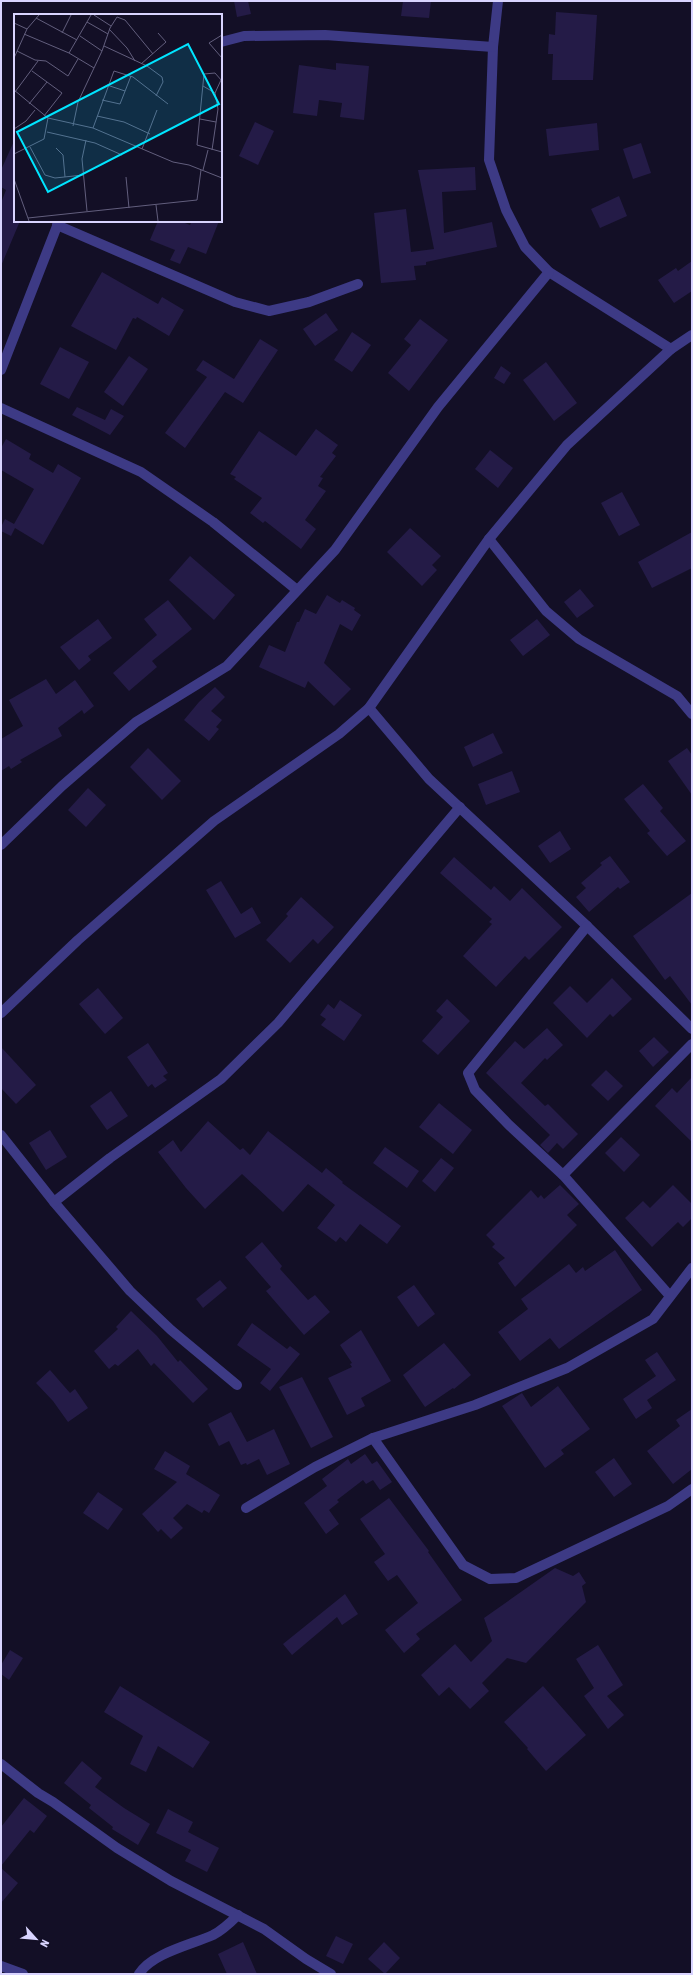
<svg xmlns="http://www.w3.org/2000/svg" width="693" height="1975" font-family="'Asap Condensed',sans-serif">
  <style>
    .building { fill: #241b47 }
    .lines { fill: none; stroke-linecap: round; stroke-linejoin: round }
    .street { stroke: #3d3a85; stroke-width: 10 }
    .inset-road { fill: none; stroke: #625e7d; stroke-width: 1 }
    .view { fill: #00e5ff; fill-opacity: 0.15; stroke: #00e5ff; stroke-width: 2 }
    .inset-edge { fill: none; stroke: #d9d4ff; stroke-width: 2 }
  </style>
  <rect width="100%" height="100%" fill="#130f26"/>
  <g class="building">
    <path d="M234,1h14l3,13 -14,3z"/>
    <path d="M403,1h28l-2,17 -28,-2z"/>
    <path d="M556,12l41,3 -4,65h-41l1,-26h-5l1,-20 6,1z"/>
    <path d="M336,63l33,3 -5,54 -24,-3 2,-14 -23,-3 -2,16 -24,-3 6,-48 37,5z"/>
    <path d="M255,122l19,9 -16,34 -19,-9z"/>
    <path d="M597,123l2,27 -50,6 -3,-27z"/>
    <path d="M15,139v82h5l-19,45v-63l5,-13 -5,-3v-17z"/>
    <path d="M641,143l10,30 -18,6 -10,-30z"/>
    <path d="M475,167l1,23 -34,2 2,41 48,-11 5,25 -71,15v3l-12,1 2,14 -35,3 -7,-70 32,-4 5,43 23,-3 -16,-79z"/>
    <path d="M619,196l8,20 -27,12 -9,-19z"/>
    <path d="M158,221h22l10,4 2,-4h27l-13,33 -18,-7 -8,17 -10,-4 5,-10 -25,-10z"/>
    <path d="M692,261v30l-18,12 -16,-23 18,-12 2,3z"/>
    <path d="M102,272l56,32 4,-7 22,13 -15,26 -32,-19 -1,2 -3,-1 -17,32 -45,-24z"/>
    <path d="M326,313l12,17 -23,16 -12,-17z"/>
    <path d="M420,319l28,21 -39,51 -21,-18 23,-28 -7,-6z"/>
    <path d="M352,332l19,13 -19,27 -18,-12z"/>
    <path d="M260,339l18,11 -35,53 -18,-11 -40,56 -20,-15 42,-56 -11,-7 7,-10 31,19z"/>
    <path d="M60,347l29,15 -20,37 -29,-15z"/>
    <path d="M129,356l19,13 -25,37 -19,-14z"/>
    <path d="M546,362l31,41 -23,18 -31,-41z"/>
    <path d="M501,366l10,7 -7,11 -10,-6z"/>
    <path d="M77,407l28,13 6,-11 13,7 -14,19 -38,-20z"/>
    <path d="M316,429l22,16 -6,8 4,3 -16,21 3,1 -5,8 8,5 -21,29 11,9 -15,20 -36,-28 -2,2 -13,-10 12,-15 -28,-19 2,-2 -6,-3 29,-43 37,25z"/>
    <path d="M6,439l25,15 -2,5 24,14 5,-9 23,14 -38,67 -28,-17 -4,8 -10,-5v-4l4,-8 9,5 20,-35 -33,-19v-22z"/>
    <path d="M490,450l23,18 -15,20 -23,-19z"/>
    <path d="M622,492l18,33 -21,11 -18,-33z"/>
    <path d="M410,528l31,28 -9,9 5,5 -15,16 -35,-34z"/>
    <path d="M692,532v36l-40,20 -14,-26z"/>
    <path d="M190,556l45,39 -21,25 -45,-40z"/>
    <path d="M580,589l14,17 -17,12 -13,-16z"/>
    <path d="M327,595l13,8 2,-3 13,8 -1,2 7,5 -9,16 -12,-7 -16,39 27,26 -17,17 -26,-25 -3,7 -46,-21 10,-22 16,7 12,-30h2l6,-13 11,5z"/>
    <path d="M168,600l24,29 -40,32 5,6 -28,24 -16,-18 44,-38 -13,-16z"/>
    <path d="M98,619l14,19 -24,18 3,4 -12,10 -19,-23z"/>
    <path d="M537,619l13,16 -27,21 -13,-16z"/>
    <path d="M46,679l10,15 19,-14 19,26 -10,8 -2,-4 -24,18 4,8 -42,24 2,2 -11,7 -2,-3 -8,5v-32l22,-13 -14,-26z"/>
    <path d="M215,687l10,10 -14,14 11,9 -6,7 3,2 -10,12 -25,-21 15,-18z"/>
    <path d="M493,733l10,20 -30,14 -9,-20z"/>
    <path d="M148,748l33,33 -19,19 -32,-33z"/>
    <path d="M687,748l5,7v40l-24,-34z"/>
    <path d="M512,771l8,21 -34,13 -8,-21z"/>
    <path d="M643,784l20,24 -3,3 26,30 -19,15 -20,-23 3,-2 -26,-32z"/>
    <path d="M88,788l18,17 -20,22 -18,-17z"/>
    <path d="M560,831l11,18 -21,14 -12,-17z"/>
    <path d="M610,856l20,26 -10,7 -2,-2 -29,25 -13,-15 10,-9 -5,-5 21,-18 -2,-2z"/>
    <path d="M454,857l37,33 3,-4 16,15 12,-13 40,39 -33,33 -4,-4 -29,31 -33,-31 29,-32 -3,-2 3,-3 -52,-46z"/>
    <path d="M221,881l20,33 11,-7 9,16 -26,15 -29,-48z"/>
    <path d="M692,893v112l-22,-29 -5,4 -32,-44z"/>
    <path d="M301,897l33,30 -16,17 -5,-5 -23,24 -24,-23 22,-24 -2,-2z"/>
    <path d="M612,978l20,21 -19,18 -3,-3 -23,24 -34,-35 17,-17 17,17z"/>
    <path d="M98,988l25,30 -18,16 -26,-30z"/>
    <path d="M447,999l23,22 -32,34 -16,-14 21,-24 -7,-6z"/>
    <path d="M340,1000l22,15 -18,26 -23,-16 5,-6 -6,-4 8,-11 6,5z"/>
    <path d="M547,1028l16,17 -16,15 -2,-2 -24,25 24,23 3,-2 30,30 -15,15 -6,-6 -9,10 -8,-8 10,-10 -64,-62 29,-32 9,8z"/>
    <path d="M654,1037l15,15 -16,15 -14,-16z"/>
    <path d="M148,1043l20,30 -5,3 4,4 -12,8 -3,-4 -4,3 -21,-30z"/>
    <path d="M1,1047l35,38 -20,19 -15,-16z"/>
    <path d="M606,1070l17,16 -15,15 -17,-16z"/>
    <path d="M692,1077v65l-37,-36 17,-18 5,5z"/>
    <path d="M111,1091l17,25 -21,14 -17,-24z"/>
    <path d="M439,1103l33,27 -19,24 -34,-27z"/>
    <path d="M208,1121l32,29 3,-2 7,7 18,-24 54,42 4,-5 17,14 -1,1 59,43 -14,18 -27,-20 -14,18 -6,-5 -4,5 -19,-14 18,-23 -27,-21 -25,28 -41,-38 -37,35 -19,-21 -28,-36 15,-12 8,12z"/>
    <path d="M50,1130l17,27 -21,13 -17,-27z"/>
    <path d="M621,1137l19,18 -16,17 -19,-19z"/>
    <path d="M385,1147l34,24 -12,17 -34,-25z"/>
    <path d="M441,1158l13,10 -19,24 -13,-11z"/>
    <path d="M560,1185l19,19 -12,11 10,10 -62,62 -17,-24 7,-5 -13,-11 3,-3 -9,-9 45,-45 7,8 3,-3 3,4z"/>
    <path d="M673,1185l19,19v14l-9,9 -5,-5 -26,25 -27,-29 18,-17 7,7z"/>
    <path d="M262,1242l20,24 -2,3 28,31 7,-5 15,17 -26,23 -38,-44 5,-4 -26,-30z"/>
    <path d="M615,1250l27,40 -83,59 -9,-11 -30,23 -22,-29 30,-23 -7,-10 48,-35 7,9 7,-6 2,4z"/>
    <path d="M220,1280l7,8 -24,20 -7,-9z"/>
    <path d="M414,1285l21,29 -17,13 -21,-30z"/>
    <path d="M131,1311l26,25 21,26 2,-2 28,29 -15,14 -39,-40 -3,3 -13,-17 -20,17 -3,-2 -6,5 -15,-18 24,-22 -2,-2z"/>
    <path d="M252,1323l35,26 3,-3 10,8 -30,37 -10,-8 11,-14 -34,-24z"/>
    <path d="M361,1330l30,51 -30,17 4,8 -18,9 -19,-37 24,-11 -2,-3 2,-1 -12,-18z"/>
    <path d="M444,1343l27,32 -17,14 -1,-1 -28,19 -22,-32z"/>
    <path d="M657,1352l19,28 -29,20 5,8 -16,11 -13,-20 33,-23 -11,-16z"/>
    <path d="M50,1370l20,23 5,-4 13,19 -20,14 -15,-21 -17,-18z"/>
    <path d="M302,1377l31,60 -22,11 -32,-61z"/>
    <path d="M558,1386l32,43 -29,21 3,4 -19,14 -43,-62 20,-13 9,14z"/>
    <path d="M692,1409v60l-19,15 -26,-33 33,-25 -4,-6z"/>
    <path d="M231,1412l16,30 27,-13 16,35 -23,11 -8,-16 -12,6 -1,-2 -5,2 -12,-24 -10,5 -11,-22z"/>
    <path d="M165,1451l25,15 -4,8 34,21 -11,18 -5,-3 -2,3 -15,-9 -14,14 10,10 -12,11 -10,-10 -3,3 -16,-18 35,-32 -23,-13z"/>
    <path d="M365,1454l7,10 5,-3 15,21 -12,8 -7,-10 -7,4 -3,-4 -26,20 2,2 -10,8 10,14 -13,10 -22,-31 23,-17 -5,-7 26,-20 3,5z"/>
    <path d="M614,1458l18,26 -18,13 -19,-25z"/>
    <path d="M98,1492l25,17 -15,21 -25,-17z"/>
    <path d="M389,1498l40,53 -1,1 34,48 -46,34 4,5 -16,14 -19,-23 33,-27 -21,-28 -9,6 -14,-19 11,-8 -25,-35z"/>
    <path d="M555,1568l18,8 6,-4 7,11 -4,3 4,16 -60,61 -19,-5 -25,25 7,8 -19,18 -21,-22 -10,9 -18,-21 34,-31 16,18 21,-21 -8,-23z"/>
    <path d="M345,1594l13,20 -16,11 -5,-8 -45,38 -9,-11z"/>
    <path d="M598,1645l25,40 -16,11 17,19 -16,14 -24,-33 10,-8 -18,-29z"/>
    <path d="M10,1650l13,8 -14,22 -8,-6v-9z"/>
    <path d="M120,1686l90,56 -17,26 -35,-22 -12,26 -16,-8 13,-28 -39,-24z"/>
    <path d="M543,1686l43,49 -40,36 -19,-22 1,-1 -24,-26z"/>
    <path d="M82,1761l20,17 -7,9 29,21 26,16 -12,21 -26,-16 1,-2 -24,-19 2,-3 -27,-22z"/>
    <path d="M24,1798l23,18 -13,17 -4,-3 -29,36v-39z"/>
    <path d="M168,1809l25,13 -5,10 31,16 -12,24 -22,-11 6,-11 -35,-17z"/>
    <path d="M1,1868l17,15 -17,20z"/>
    <path d="M336,1936l17,8 -10,20 -17,-8z"/>
    <path d="M243,1942l14,32h-30l-9,-20z"/>
    <path d="M384,1942l16,16 -15,16 -17,-15z"/>
  </g>
  <g class="lines">
    <g class="street">
      <path d="M498,1l-5,46 -4,113 17,50 19,37 24,25 122,77"/>
      <path d="M221,42l23,-6 81,-1 168,12"/>
      <path d="M57,225l178,77 34,9 40,-9 49,-18"/>
      <path d="M1,370l58,-149"/>
      <path d="M1,408l140,64 72,50 84,68"/>
      <path d="M489,539l57,72 33,28 98,57 15,18"/>
      <path d="M369,708l60,71 158,147 105,103"/>
      <path d="M1,845l61,-59 74,-64 91,-56 108,-116 103,-143 111,-135"/>
      <path d="M587,926l-119,147 7,17 34,35 54,50 107,121"/>
      <path d="M1,1013l77,-73 136,-119 125,-87 30,-26 120,-169 78,-94 104,-96 21,-14"/>
      <path d="M1,1135l53,67 76,89 41,39 66,55"/>
      <path d="M563,1175l129,-131"/>
      <path d="M54,1202l56,-44 111,-79 57,-56 182,-216"/>
      <path d="M373,1438l90,127 27,14 26,-1 152,-72 24,-17"/>
      <path d="M246,1508l69,-41 58,-29 102,-33 92,-37 86,-49 39,-51"/>
      <path d="M1,1764l37,29 15,9 64,46 54,33 93,48 42,30 25,15"/>
      <path d="M1,1966l22,8"/>
      <path d="M139,1974c13,-21 52,-29 74,-39 10,-5 17,-12 25,-20"/>
    </g>
  </g>
  <g transform="translate(14 14)">
    <rect width="208" height="208" fill="#130f26"/>
    <path class="inset-road" d="M80,1l17,11M22,4l41,22M73,8l21,12M0,9l13,6M95,15l18,19 8,13M48,19l9,-18M10,20l45,19 25,15M208,21l-13,8 13,15M66,22l22,15M90,32l43,20 15,11 1,5 -7,14M3,37l18,9 11,1 22,15 10,-17M55,39l22,-38M0,44l13,-29 12,-14M127,50l25,-22 -8,-9M18,57l30,22 -18,23M208,67l-7,-8 -11,1 -7,71 25,7M93,71l18,6M189,72l12,7M0,76l34,28 45,10 80,34 16,3 33,13M1,78l23,-31M88,86l18,4 11,-28M15,90l18,-22M83,102l27,6 26,12M186,105l16,3M59,112l5,-24 24,-51 8,-23 7,-11 8,3 28,34M79,114l21,-57 19,6 35,27M0,115l12,-8 9,-11M33,118l48,11 27,12M72,126l-4,19 5,52M16,133l15,28 10,3 28,-3M42,134l7,7 2,22M128,135l15,-39M198,136l6,-41 -3,-16 6,-13M0,140l30,-15 4,-21M189,156l5,-20M112,163l3,31M0,165l15,42M142,191l2,16M14,204l169,-18 4,-30"/>
    <path class="view" d="M174,30l31,60 -171,88 -31,-60z"/>
    <rect width="208" height="208" class="inset-edge"/>
  </g>
  <rect width="693" height="1975" fill="none" stroke="#d9d4ff" stroke-width="4"/>
  <g transform="translate(36 1939) rotate(117)" stroke="#130f26" stroke-width="3" paint-order="stroke">
  <path d="M0-3L7 15L0 10L-7 15Z" fill="#d9d4ff"/>
  <text y="-6" font-size="11" font-weight="bold" text-anchor="middle" fill="#d9d4ff">N</text>
  </g>
</svg>
